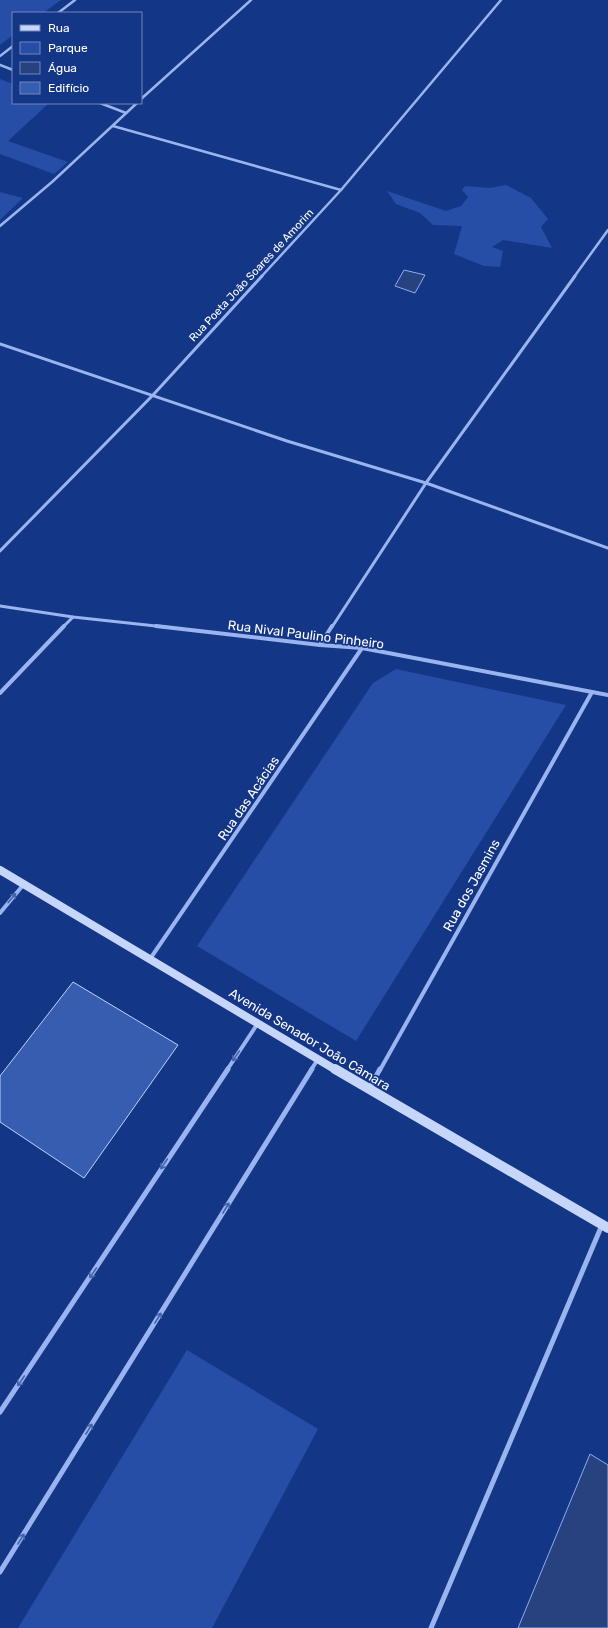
<svg xmlns="http://www.w3.org/2000/svg" width="608" height="1628" font-family="Rubik,sans-serif">
  <style>
    .green { fill: #264ea6 }
    .water { fill: #27427e; stroke: #8badf3 }
    .building { fill: #375db0; stroke: #bfd2fb }
    .lines { fill: none; stroke-linecap: round; stroke-linejoin: round }
    .minor-far3 { stroke: #99b4ef; stroke-width: 2.5 }
    .minor-far2 { stroke: #99b4ef; stroke-width: 3 }
    .minor-far1 { stroke: #99b4ef; stroke-width: 4 }
    .minor { stroke: #99b4ef; stroke-width: 5 }
    .secondary-far1 { stroke: #c6d6fb; stroke-width: 8 }
    .secondary { stroke: #c6d6fb; stroke-width: 10 }
    .oneway { stroke: #4362ab }
    .labels { text-anchor: middle; stroke-width: 3.5; stroke-linejoin: round; paint-order: stroke }
    .far-street-label { font-size: 11px; fill: #fff; stroke: #143687 }
    .street-label { font-size: 13px; fill: #fff; stroke: #143687 }
  </style>
  <rect width="100%" height="100%" fill="#143687"/>
  <g class="green">
    <path d="M0,0h61l-18,13h-30v22l-13,10z"/>
    <path d="M0,79l13,5v19h36l-41,38 60,21 -14,12 -54,-20z"/>
    <path d="M506,185l25,13 17,21 -7,8 11,21 -49,-8 -11,7 11,4 -3,16 -16,-1 -30,-12 8,-28 -29,-1 -13,-12 -24,-9 -9,-13 59,20 15,-5 7,-9 -6,-7 3,-4 25,2z"/>
    <path d="M0,192l23,6 -23,22z"/>
    <path d="M396,669l170,36 -210,336 -159,-95 176,-263z"/>
    <path d="M187,1350l131,79 -106,199h-194z"/>
  </g>
  <g class="water">
    <path d="M404,270l21,5 -10,18 -20,-7z"/>
    <path d="M590,1454l18,11v163h-90z"/>
  </g>
  <path class="building" d="M73,982l105,63 -94,133 -84,-56v-46z"/>
  <g class="lines">
    <g class="minor-far3">
      <path d="M58,13l17,-13"/>
      <path d="M0,56l13,-10"/>
      <path d="M0,65l13,5"/>
      <path d="M141,99l110,-99"/>
      <path d="M100,103l26,10"/>
      <path d="M113,126l228,64"/>
      <path d="M0,226l52,-44 85,-79"/>
      <path d="M261,277l80,-87 160,-190"/>
      <path d="M574,277l34,-47"/>
    </g>
    <g class="minor-far2">
      <path d="M0,344l287,97 139,42 182,65"/>
      <path d="M0,551l153,-156 109,-119"/>
      <path d="M0,606l73,11 92,10"/>
      <path d="M63,627l10,-10"/>
      <path d="M332,627l94,-144 149,-207"/>
    </g>
    <g class="minor-far1">
      <path d="M156,626l164,19 42,3 246,47"/>
      <path d="M320,645l12,-19"/>
      <path d="M0,693l64,-67"/>
      <path d="M0,913l24,-29"/>
      <path d="M150,959l212,-311"/>
      <path d="M227,1070l31,-47"/>
      <path d="M311,1070l7,-11"/>
      <path d="M380,1070l212,-378"/>
    </g>
    <g class="minor">
      <path d="M369,1089l11,-20"/>
      <path d="M0,1412l228,-343"/>
      <path d="M0,1572l312,-503"/>
      <path d="M431,1628l171,-403"/>
    </g>
    <path class="secondary-far1" d="M0,870l336,200"/>
    <path class="secondary" d="M335,1069l273,159"/>
  </g>
  <defs><path id="oneway-shaft" d="M-6 0H5M1.5-3L5.5 0L1.5 3" fill="none" stroke-width="1.6" stroke-linecap="round" stroke-linejoin="round"/></defs>
  <g class="oneway">
    <use href="#oneway-shaft" transform="translate(12 898) rotate(-50)"/>
    <use href="#oneway-shaft" transform="translate(236 1056) rotate(124)"/>
    <use href="#oneway-shaft" transform="translate(164 1164) rotate(124)"/>
    <use href="#oneway-shaft" transform="translate(226 1208) rotate(-58)"/>
    <use href="#oneway-shaft" transform="translate(93 1273) rotate(124)"/>
    <use href="#oneway-shaft" transform="translate(158 1318) rotate(-58)"/>
    <use href="#oneway-shaft" transform="translate(21 1381) rotate(124)"/>
    <use href="#oneway-shaft" transform="translate(89 1429) rotate(-58)"/>
    <use href="#oneway-shaft" transform="translate(21 1539) rotate(-58)"/>
  </g>
  <g class="labels">
    <g class="far-street-label">
      <text transform="translate(251 275) rotate(-47)" y="4">Rua Poeta João Soares de Amorim</text>
    </g>
    <g class="street-label">
      <text transform="translate(306 634) rotate(7)" y="5">Rua Nival Paulino Pinheiro</text>
      <text transform="translate(248 798) rotate(-56)" y="5">Rua das Acácias</text>
      <text transform="translate(471 885) rotate(-61)" y="5">Rua dos Jasmins</text>
      <text transform="translate(310 1039) rotate(31)" y="5">Avenida Senador João Câmara</text>
    </g>
  </g>
  <rect x="12" y="12" width="130" height="92" fill="#143687" stroke="#7286b7"/>
  <rect x="20" y="25" width="20" height="6" fill="#c6d6fb" stroke="#7286b7"/>
  <text x="48" y="32" font-size="12" fill="#ffffff">Rua</text>
  <rect x="20" y="42" width="20" height="12" fill="#264ea6" stroke="#7286b7"/>
  <text x="48" y="52" font-size="12" fill="#ffffff">Parque</text>
  <rect x="20" y="62" width="20" height="12" fill="#27427e" stroke="#7286b7"/>
  <text x="48" y="72" font-size="12" fill="#ffffff">Água</text>
  <rect x="20" y="82" width="20" height="12" fill="#375db0" stroke="#7286b7"/>
  <text x="48" y="92" font-size="12" fill="#ffffff">Edifício</text>
</svg>
